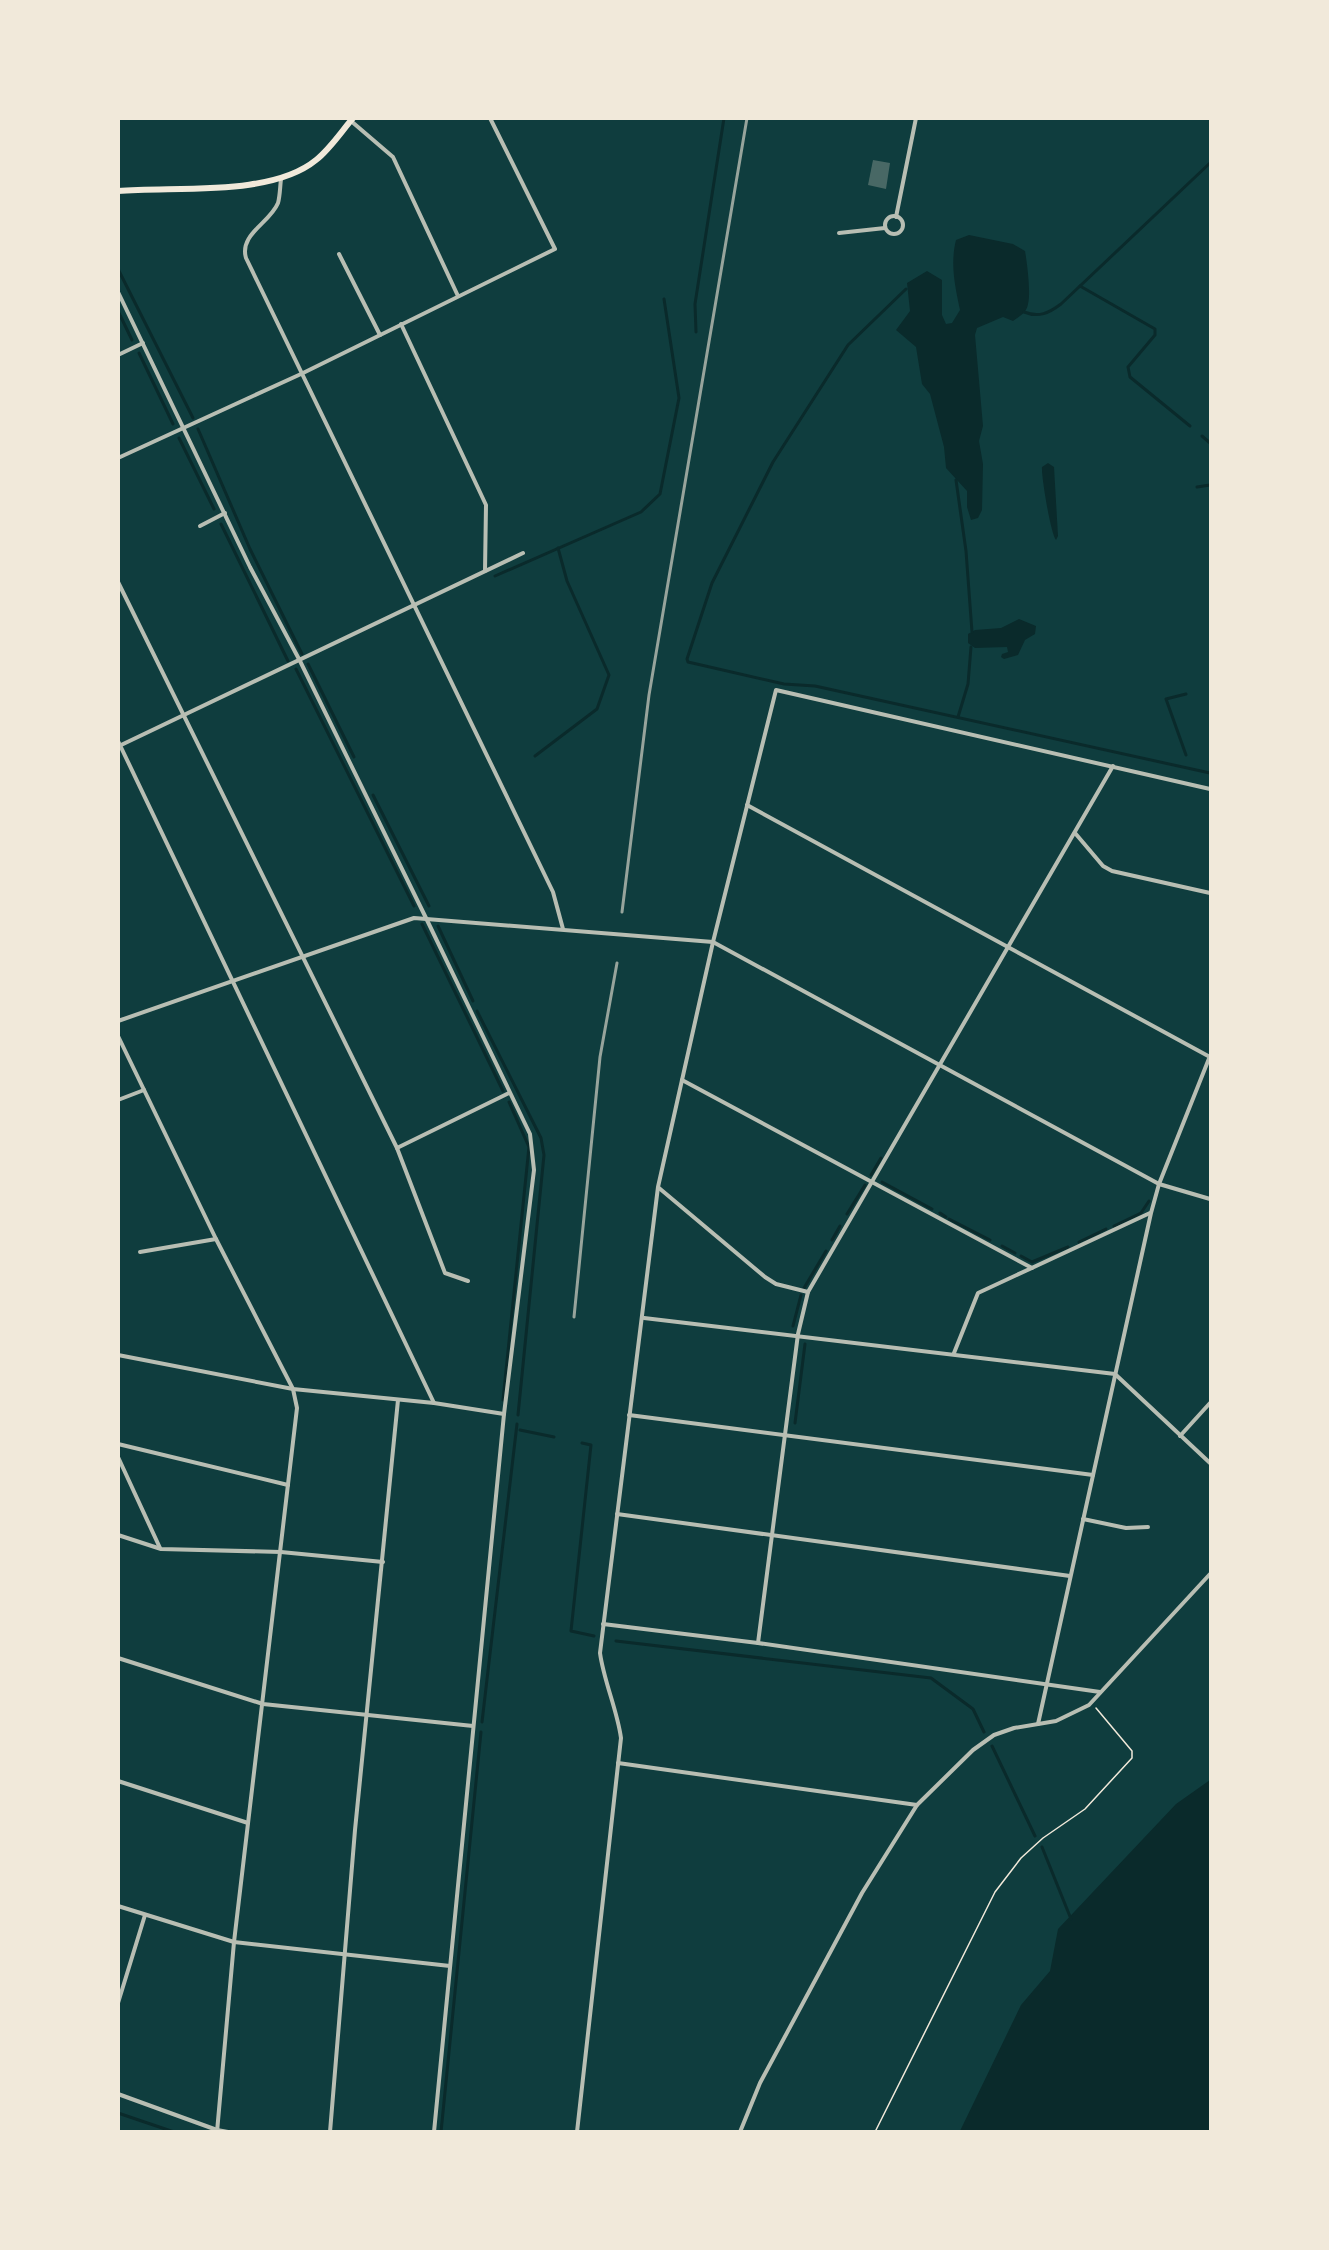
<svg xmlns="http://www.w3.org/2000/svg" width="1329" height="2250" font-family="'Work Sans',sans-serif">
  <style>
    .water { fill: #0a2a2b }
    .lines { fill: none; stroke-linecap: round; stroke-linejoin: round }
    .stream { stroke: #0a2a2b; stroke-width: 3 }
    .building { fill: #486865 }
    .path { stroke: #f1e9da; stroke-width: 1.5 }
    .minor { stroke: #b8beb3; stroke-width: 4 }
    .primary { stroke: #f1e9da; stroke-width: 6 }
    .rail { stroke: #97a49c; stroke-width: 3 }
  </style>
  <rect width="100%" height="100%" fill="#0f3d3e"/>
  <g class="water">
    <path d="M969,235l44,9 12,7c2,11 6,42 3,53 -1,8 -9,13 -15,17l-10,-4 -26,11 -2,7 8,91 -4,15 4,23 -1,46 -4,8 -7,2 -4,-13v-16l-21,-23 -2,-21 -14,-53 -8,-10 -6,-37 -20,-17 14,-19 -3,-28 20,-12 15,9v35l4,9 6,-1 8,-13c-5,-24 -10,-46 -4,-70z"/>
    <path d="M1048,463l6,4 4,69 -2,4c-5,-5 -15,-64 -14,-73z"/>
    <path d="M1019,619l17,7 -1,8 -10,6 -7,15 -14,4 -3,-2 1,-3 6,-2 -1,-5 -32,1 -7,-5v-9l7,-4 26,-2z"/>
    <path d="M1210,1780v351h-250l61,-126 29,-34 8,-42 118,-125z"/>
  </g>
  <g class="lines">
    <g class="stream">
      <path d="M118,269l75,149"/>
      <path d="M1080,286l75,43v6l-27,32 2,10 60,49"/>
      <path d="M906,289l-58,56 -75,117 -61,121 -25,76 1,3 96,22 31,2 395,87"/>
      <path d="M118,311l14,29"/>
      <path d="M1024,312c15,6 25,1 37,-8l149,-141"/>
      <path d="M696,332l-1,-28 29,-186"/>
      <path d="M139,353l34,71"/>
      <path d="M198,429l52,120 52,105"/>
      <path d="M1202,436l8,7"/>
      <path d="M179,438l35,71"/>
      <path d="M956,480l10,71 6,81"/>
      <path d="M1197,487l13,-2"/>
      <path d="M221,524l67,137"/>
      <path d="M495,576l146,-64 19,-18 19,-96 -15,-99"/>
      <path d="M308,664l46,93"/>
      <path d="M296,669l118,237"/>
      <path d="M958,717l10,-33 3,-37"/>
      <path d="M1186,755l-20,-56 20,-5"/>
      <path d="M535,756l62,-47 12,-34 -42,-94 -9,-33"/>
      <path d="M373,795l56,111"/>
      <path d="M422,924l81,167"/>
      <path d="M438,926l35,75"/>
      <path d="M477,1011l64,127 3,17 -26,260"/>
      <path d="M871,1175l10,-17"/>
      <path d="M882,1182l50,27"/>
      <path d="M940,1213l6,4"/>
      <path d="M847,1214l18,-29"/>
      <path d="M949,1219l41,21"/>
      <path d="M1114,1226l27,-13 8,-12"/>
      <path d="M832,1240l8,-14"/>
      <path d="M1079,1242l27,-13"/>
      <path d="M1002,1246l13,7"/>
      <path d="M1021,1256l11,6 36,-15"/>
      <path d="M804,1288l22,-37"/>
      <path d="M793,1326l8,-31"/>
      <path d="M503,1400l26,-253 -20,-45"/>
      <path d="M795,1423l10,-79"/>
      <path d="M520,1430l34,7"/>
      <path d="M582,1443l9,2 -20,186 23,5"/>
      <path d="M616,1641l315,37 42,31 11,23"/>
      <path d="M482,1722l35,-298"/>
      <path d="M992,1746l43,90"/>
      <path d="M1042,1847l29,72"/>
      <path d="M118,2113l56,19"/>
      <path d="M441,2132l40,-400"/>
    </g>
  </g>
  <path class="building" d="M873,160l17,3 -4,26 -18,-4z"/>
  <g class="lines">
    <path class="path" d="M875,2132l120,-240 26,-34 22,-20 42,-29 47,-51v-7l-36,-43"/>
    <g class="minor">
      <path d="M351,121l42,36 65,139"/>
      <path d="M281,179c-1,8 -1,17 -3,24 -8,20 -39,31 -32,55l307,634 10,37"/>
      <circle cx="894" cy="225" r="9"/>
      <path d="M896,217l20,-99"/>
      <path d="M839,233l46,-5"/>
      <path d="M339,254l41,81"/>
      <path d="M118,292l132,275 50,94 126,257 104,216 4,36 -30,244 -70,718"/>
      <path d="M401,324l85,181 -1,66"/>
      <path d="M118,355l25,-12"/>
      <path d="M118,458l183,-84 254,-125 -65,-131"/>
      <path d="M200,526l25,-13"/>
      <path d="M118,582l279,566 48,125 23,8"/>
      <path d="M118,741l316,662"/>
      <path d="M119,746l404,-193"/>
      <path d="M747,805l463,252"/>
      <path d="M1075,833l28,33 9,5 98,22"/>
      <path d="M118,1021l296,-103 299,24 446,242 51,15"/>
      <path d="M118,1036l98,203 77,150 4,19 -63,534 -17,190"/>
      <path d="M682,1080l350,188"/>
      <path d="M118,1100l26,-10"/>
      <path d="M397,1148l112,-55"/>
      <path d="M659,1188l106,89 11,7 32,8"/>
      <path d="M140,1252l76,-13"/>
      <path d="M644,1318l471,56 95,89"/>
      <path d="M954,1353l24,-60 172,-80"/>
      <path d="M118,1355l175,34 141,14 70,11"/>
      <path d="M629,1415l464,60"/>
      <path d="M1180,1436l30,-33"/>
      <path d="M118,1444l170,41"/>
      <path d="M118,1457l42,91"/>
      <path d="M617,1514l453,62"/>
      <path d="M1083,1519l43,9 22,-1"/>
      <path d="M118,1535l43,14 120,3 102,10"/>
      <path d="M603,1624l155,19 342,49"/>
      <path d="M758,1643l40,-309 10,-42 305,-526"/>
      <path d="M118,1658l145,46 210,22"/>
      <path d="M1038,1724l113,-511 8,-29 51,-128"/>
      <path d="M618,1763l299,42"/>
      <path d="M118,1781l130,42"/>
      <path d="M118,1906l116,36 216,24"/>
      <path d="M118,2003l27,-88"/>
      <path d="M118,2094l99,36 11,2"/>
      <path d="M330,2132l25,-302 43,-430"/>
      <path d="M577,2132l44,-394c-4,-29 -17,-56 -21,-85l58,-466 55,-245 63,-252 434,99"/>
      <path d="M740,2132l20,-49 102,-190 55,-88 56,-55 21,-15 20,-7 42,-7 33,-16 121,-131"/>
    </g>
    <path class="primary" d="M118,191c58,-5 153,6 198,-31 14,-11 25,-28 37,-42"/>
    <g class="rail">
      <path d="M622,912l27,-217 98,-577"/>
      <path d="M574,1317l26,-260 17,-94"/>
    </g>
  </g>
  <rect width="1329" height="2250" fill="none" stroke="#f1e9da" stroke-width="240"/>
</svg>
